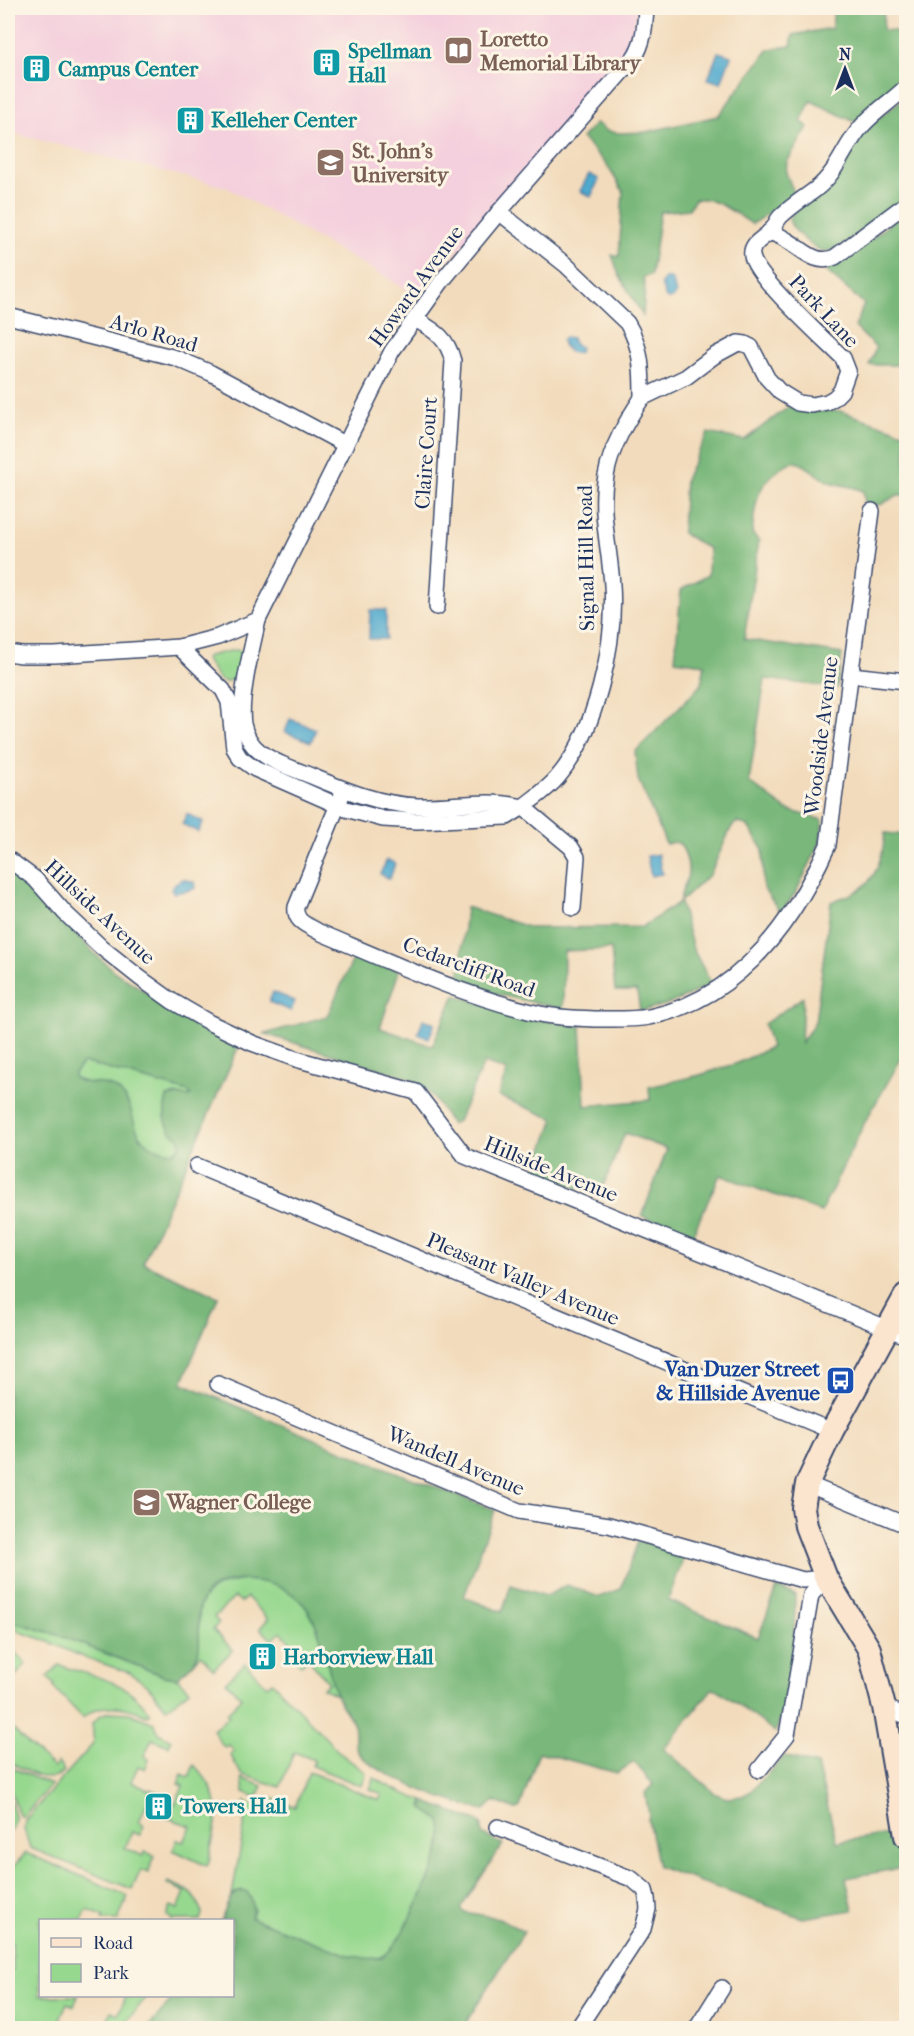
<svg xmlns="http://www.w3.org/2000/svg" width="914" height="2036" font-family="'IM FELL French Canon',serif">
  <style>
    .built { fill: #f4cfdd }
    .green { fill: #97d88f; stroke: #598476; stroke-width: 1.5 }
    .forest { fill: #79b87a; stroke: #4a746c; stroke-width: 1.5; fill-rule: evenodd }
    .water { fill: #4fa9cd; stroke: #356c96; stroke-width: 1.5 }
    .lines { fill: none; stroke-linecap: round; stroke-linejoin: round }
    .street-casing { stroke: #3b496c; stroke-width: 18 }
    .secondary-casing { stroke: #3b496c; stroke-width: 26 }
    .street { stroke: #fff; stroke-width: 15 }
    .secondary { stroke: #fbe5cf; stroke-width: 22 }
    .labels { text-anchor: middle; stroke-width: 6; stroke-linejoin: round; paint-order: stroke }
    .education-label { font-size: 21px; font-weight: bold; fill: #785e54; stroke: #fcf5e5; text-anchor: start }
    .culture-label { font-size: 21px; font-weight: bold; fill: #0d838f; stroke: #fcf5e5; text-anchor: start }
    .street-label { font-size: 21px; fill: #1b2f5e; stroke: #fcf5e5 }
    .transit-label { font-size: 21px; font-weight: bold; fill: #164399; stroke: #fcf5e5; text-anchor: end }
  </style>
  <rect width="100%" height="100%" fill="#fcf5e5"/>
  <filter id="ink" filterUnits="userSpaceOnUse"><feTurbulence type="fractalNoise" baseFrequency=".0167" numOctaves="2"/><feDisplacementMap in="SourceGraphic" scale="12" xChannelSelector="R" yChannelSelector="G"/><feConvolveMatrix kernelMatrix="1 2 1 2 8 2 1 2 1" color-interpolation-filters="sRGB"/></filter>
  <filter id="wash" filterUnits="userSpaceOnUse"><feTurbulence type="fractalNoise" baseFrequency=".008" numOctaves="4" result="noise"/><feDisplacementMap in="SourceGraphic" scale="24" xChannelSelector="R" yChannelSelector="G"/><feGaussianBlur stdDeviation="1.35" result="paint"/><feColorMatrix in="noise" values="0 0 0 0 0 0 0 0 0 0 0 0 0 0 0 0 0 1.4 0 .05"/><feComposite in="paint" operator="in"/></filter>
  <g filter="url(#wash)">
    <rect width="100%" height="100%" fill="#f2dbbc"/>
    <path class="built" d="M8,8h629l-3,26 -5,17 -12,17 -65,71 -93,110 -44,45 -189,-107 -218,-55z"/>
    <g class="green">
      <path d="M235,650l6,1 2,5 -10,23 -8,3 -6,-3 -14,-20 3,-3z"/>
      <path d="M83,1063l7,1 99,28 2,3 -2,2 -11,-2 -11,2c-4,16 -3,32 12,40l2,8c-4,6 -8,8 -16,6 -29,-7 -28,-23 -40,-47 -2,-4 -3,-10 -6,-13 -13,-12 -32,-4 -45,-13v-5z"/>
      <path d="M244,1580c14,1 29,2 41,9 36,19 41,71 51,106l-13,-7 6,-5 -21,-24 -7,6 -6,-6 6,-6 -20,-21 -9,8 -12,-12 8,-9 -21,-22 -6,5 -6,-5 -21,20 5,6 -6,6 20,21 -19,19 -13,-14 -7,7c15,-43 -16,-72 50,-82z"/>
      <path d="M8,1620l50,15 106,41 13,2 12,12 -11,10 -12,8 -18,-22 -18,-13 -52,-18 -33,-15 -25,-8 -4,-4 -8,-1z"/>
      <path d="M8,1647l8,6 10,11 -18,20z"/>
      <path d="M245,1663l22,23 5,-4 68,71 26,20 -4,13 -50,-20 2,-6 -20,-8 -14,35 -39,-13 -11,-20 4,-3 -5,-6 -4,2 -4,-3 -8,-14 16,-14 -2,-3 15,-15 -16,-16z"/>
      <path d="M59,1665c35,12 71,15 91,49l-3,1c-20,-8 -46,-15 -64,3l-29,-30v-4l-7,-7z"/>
      <path d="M109,1712l20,1 25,10 5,10 12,7 -2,6 -17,-7 -8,17 5,3 -4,10 -7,-3 -7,16 17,8 2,-1 10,4 -6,14 -8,-2 -7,17 5,3 -4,10 -8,-3 -7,16 18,8 2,-4 10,4 -7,17 -7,-3 -9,19 -102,-41 -6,-19 1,-9 69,-77 -2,-19 9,-9z"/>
      <path d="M8,1725l46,43 4,-5 6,8c-15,17 -40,-2 -56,-10z"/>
      <path d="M194,1765c27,27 26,48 17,83 -2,7 0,13 -4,18l-34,-16 4,-10 7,2 7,-16 -29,-10 2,-5 -3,-1 4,-10 10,4 8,-18 -5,-2 4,-10 7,3z"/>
      <path d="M8,1766l43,19 -28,32 -4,-2 -11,-32z"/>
      <path d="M309,1772l70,28 3,-6 -12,-5 4,-11 22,12 27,11 -1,5 18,14c3,11 3,21 -1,32 -6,21 -38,92 -54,103 -11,7 -25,2 -37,0l-97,-37 3,-8 -12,-20 -10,5 12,-67 1,-27 16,7 5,-12 29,11z"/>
      <path d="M242,1778l20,8 -5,11 -13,-5z"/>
      <path d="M8,1795c5,16 13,25 0,39z"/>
      <path d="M26,1853l102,43 -10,24h-16l1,-4 -16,-6 -5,10h-42v76h38l-4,10 -7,-3 -7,16 17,8 3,-4 10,4 -1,1h-81v-56l5,-1 -1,-28h-4v-71z"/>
      <path d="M168,1882c23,10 26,8 34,32l-2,6h-29l1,-2 -5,-2 4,-10 7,3 7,-17 -18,-8z"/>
      <path d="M123,1996h24l-25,32h-13l2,-5 -4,-2 4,-10 7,3 8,-17z"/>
    </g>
    <g class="forest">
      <path d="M834,8h50l-1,22 23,2v41l-7,11 -44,38 -44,-21 -10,20 7,6 -21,35 -1,11 9,22 -43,29c-16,-10 -38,-28 -57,-25l-6,10 -29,3 -9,63 -8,2 2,11 -2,28 -24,-41 -7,-20 7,2 4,-66 -16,-26 -25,-27 14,-15 11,8 12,2 27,-1 72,-16 51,-67 22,-3 2,-11 39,-7z"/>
      <path d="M906,96v102l-68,50c-5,2 -9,4 -15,3 -10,-2 -34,-23 -34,-33l72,-85z"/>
      <path d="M906,210v155h-37l7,-17 -21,-21 9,-23 -40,-35c29,-10 58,-40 82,-59z"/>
      <path d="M790,406l21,5h29l66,22v62h-8l-18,10 -15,-2 -2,-12c-12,-6 -24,-5 -35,-10 -12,-5 -19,-16 -32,-19 -6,-1 -11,3 -16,7 -26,19 -24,35 -28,64l7,8 -15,98 98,15 -5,34 -72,-9 -16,103 38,28 36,10 -3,23 -24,49 -15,21 -18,-25v-38l-15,-24 -11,-4 -6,6 -21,46 -30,28 13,47 18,34c-24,15 -44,23 -71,28l-3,-20h-22l-4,-42 -47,2 -1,58 -76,-17 -28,-10 7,-75 65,21 111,-1 38,-25c0,-10 5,-15 7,-24 3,-10 -1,-25 -7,-34l-6,-2 -8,2 -28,-65 -3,-27 66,-67 4,-21 -30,-4 6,-70 27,-15 1,-26 -27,-16 3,-54 23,-46 36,7z"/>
      <path d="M885,833l21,2v215l-42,74 -43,88 -101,-37 -29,63 -49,-22 25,-67 -42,-16 -26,64 -64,-26 19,-52 -56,-23 9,-25 -23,-8 -26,58 -7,3c-14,-21 -20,-36 -45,-47l-141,-43 62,-18 29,-63 43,18 -19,57 52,18 23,-51 79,24 47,7 4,80 65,-6 -1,-13 51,-12 38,-12 33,-16 -7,-23 39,-27 -2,46 14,-21 16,-120c8,-4 19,-6 26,-11 21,-12 26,-36 28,-58z"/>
      <path d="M8,864l7,4 80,86 20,18 57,37 69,32 -98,222 75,34 -36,86 182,77 131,50 -31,87 38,15 9,-27 35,11 21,-11 32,12 22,-8 17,-48 48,10 -18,49 90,38 19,-50 18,7c0,35 -4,107 -20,137l-58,-43h-5l-48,60 52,45 11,4 15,-2 8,-4 35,-36 32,9 20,77 58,-9 6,35 -55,10 7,32 -50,8 -145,-51 -10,-48 1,-4 -4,-22 8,-9 -19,-22 -17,11 -78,-21 -19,55 -5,3 -21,-9 -9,9c-28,-4 -110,-35 -127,-58 -6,-8 -1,-18 -4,-26 -4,-12 -14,-20 -18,-32 -17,-51 -14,-104 -80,-113 -16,-2 -36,0 -48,11 -20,20 0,49 -14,70 -4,6 -12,11 -17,16l-13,-2 -106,-41 -50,-15zM83,1063l7,1 99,28 2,3 -2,2 -11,-2 -11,2c-4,16 -3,32 12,41l2,7c-4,6 -9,8 -16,6 -42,-11 -23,-39 -46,-60 -14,-12 -33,-4 -45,-13v-5z"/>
      <path d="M423,1801l54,20 4,3 2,11 20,9 -41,62v4l2,2 35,6 25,14 -58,90 12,6h-330l26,-32h58v-76h-11c6,-12 8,-31 25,-29 8,8 8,17 5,27l97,37c12,2 26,7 37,0 16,-11 48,-82 54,-103 4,-11 4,-21 1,-32l-17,-11z"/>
    </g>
    <g class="water">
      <path d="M718,52l13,4 -10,27 -13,-4z"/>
      <path d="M589,174l10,5 -8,18 -11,-6z"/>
      <path d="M665,278h5l3,4 3,12 -5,5 -5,-1 -5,-14z"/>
      <path d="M565,337l7,1 2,6 6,3 -1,6 -10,-1 -6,-7 -1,-5z"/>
      <path d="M370,610h16v29h-17z"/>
      <path d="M290,719l26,10 -5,13 -26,-10z"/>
      <path d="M187,814l16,8 -5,10 -16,-8z"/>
      <path d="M658,854l4,20 -11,2 -4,-20z"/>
      <path d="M387,860l8,3 -5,16 -10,-5z"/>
      <path d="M183,879l11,3 1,6 -4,2 -17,3 -3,-4 2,-4z"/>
      <path d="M273,992l22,9 -4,10 -22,-9z"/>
      <path d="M423,1019l12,4 -6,15 -11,-4z"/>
    </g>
  </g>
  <g filter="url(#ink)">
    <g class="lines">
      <defs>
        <g id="street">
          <path d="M499,212l67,53 61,58c15,24 15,48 15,75"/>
          <path d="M769,232c5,2 10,3 14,6 17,8 32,29 52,19l71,-53"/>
          <path d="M8,316l168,42 35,15 133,71"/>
          <path d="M415,319c20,12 32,18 38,42l-16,246"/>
          <path d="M642,398l44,-21 28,-21 24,-13 7,1 6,3 16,31 13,14 18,11 14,2 15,-3 7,-4 7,-7 7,-20 -5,-13c-18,-18 -88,-81 -91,-102 -2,-12 10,-17 18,-24 4,-4 6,-10 10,-15 11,-11 24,-19 36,-28 22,-17 28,-43 46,-63 13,-15 30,-25 44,-39"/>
          <path d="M258,620c-6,27 -19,78 -15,104 2,10 8,21 16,27 13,11 30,16 45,22 36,15 74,32 114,33 34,1 71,-8 105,1 11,-9 25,-18 34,-29 39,-45 59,-135 55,-193 -2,-36 -13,-74 -6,-109 5,-29 20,-54 36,-78"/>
          <path d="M179,647l44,43 6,12 5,46 6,10 15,11 91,40 37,10 34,2 90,-4 16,-10 48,40 6,10 -4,51"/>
          <path d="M8,653l14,2h33l124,-8 39,-10 40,-17 134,-269 50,-70 57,-69 134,-153c11,-15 12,-33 13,-51"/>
          <path d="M851,675l55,6"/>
          <path d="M344,790l-48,117c-2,15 12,18 23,25 71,30 142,63 217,81 19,5 39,5 58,6 18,0 38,1 55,-2 89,-18 144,-94 179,-172l44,-334"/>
          <path d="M8,859l27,20 30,34 36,34 39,31 32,23 38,22 42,20 44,16 120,33 49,64 441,180"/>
          <path d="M197,1166l635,265"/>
          <path d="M218,1384l301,127 90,14 194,55 23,-2"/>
          <path d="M807,1484l99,41"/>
          <path d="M884,1707l22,9"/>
          <path d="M759,1770l28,-35 24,-140 15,-17"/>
          <path d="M498,1827l134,52 13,11 2,8 1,11 -5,20 -65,99"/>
          <path d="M697,2028l25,-40"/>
        </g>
        <path id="secondary" d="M906,1295l-74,136 -25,53 -4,24 3,18 20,52 43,71 15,58 22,129"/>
      </defs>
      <use href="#street" class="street-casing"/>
      <use href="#secondary" class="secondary-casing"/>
      <use href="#street" class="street"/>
      <use href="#secondary" class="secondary"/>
    </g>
  </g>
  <defs>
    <symbol id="library-square" viewBox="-11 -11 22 22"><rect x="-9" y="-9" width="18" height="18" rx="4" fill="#8d6e63" stroke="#fcf5e5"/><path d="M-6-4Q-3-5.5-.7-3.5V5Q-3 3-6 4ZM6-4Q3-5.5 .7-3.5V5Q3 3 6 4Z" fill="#fff"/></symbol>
    <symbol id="building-square" viewBox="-11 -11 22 22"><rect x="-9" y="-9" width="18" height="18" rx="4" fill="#0f9aa8" stroke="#fcf5e5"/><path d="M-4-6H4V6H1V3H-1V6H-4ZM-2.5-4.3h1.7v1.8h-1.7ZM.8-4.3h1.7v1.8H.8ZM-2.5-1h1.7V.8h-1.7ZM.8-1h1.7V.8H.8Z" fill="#fff"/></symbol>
    <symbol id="university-square" viewBox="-11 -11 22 22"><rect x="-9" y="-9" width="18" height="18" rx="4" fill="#8d6e63" stroke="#fcf5e5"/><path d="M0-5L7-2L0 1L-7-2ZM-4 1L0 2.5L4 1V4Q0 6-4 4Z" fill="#fff"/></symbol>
    <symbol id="bus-square" viewBox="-11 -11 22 22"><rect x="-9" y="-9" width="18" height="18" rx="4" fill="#1a4fb4" stroke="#fcf5e5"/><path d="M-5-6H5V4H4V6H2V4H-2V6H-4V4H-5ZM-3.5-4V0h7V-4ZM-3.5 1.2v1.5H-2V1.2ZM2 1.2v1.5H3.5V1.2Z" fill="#fff"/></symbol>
  </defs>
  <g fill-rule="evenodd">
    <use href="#library-square" x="442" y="34" width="33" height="33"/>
    <use href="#building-square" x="310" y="46" width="33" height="33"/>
    <use href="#building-square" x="20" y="52" width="33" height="33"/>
    <use href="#building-square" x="174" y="104" width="33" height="33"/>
    <use href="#university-square" x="314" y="146" width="33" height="33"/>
    <use href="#bus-square" x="824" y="1364" width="33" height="33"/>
    <use href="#university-square" x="130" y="1486" width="33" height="33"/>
    <use href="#building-square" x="246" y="1640" width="33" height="33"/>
    <use href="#building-square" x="142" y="1790" width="33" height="33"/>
  </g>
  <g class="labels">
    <g class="education-label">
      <text x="480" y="46">Loretto<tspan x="480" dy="24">Memorial Library</tspan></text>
      <text x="352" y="158">St. John's<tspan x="352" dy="24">University</tspan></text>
      <text x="167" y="1509">Wagner College</text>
    </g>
    <g class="culture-label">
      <text x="348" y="58">Spellman<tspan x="348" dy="24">Hall</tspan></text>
      <text x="58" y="76">Campus Center</text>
      <text x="211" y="127">Kelleher Center</text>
      <text x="283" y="1664">Harborview Hall</text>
      <text x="180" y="1813">Towers Hall</text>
    </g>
    <g class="street-label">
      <text transform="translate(416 286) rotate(-54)" y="7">Howard Avenue</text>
      <text transform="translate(824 311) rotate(47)" y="7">Park Lane</text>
      <text transform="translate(154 333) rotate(16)" y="7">Arlo Road</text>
      <text transform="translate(426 453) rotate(-86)" y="7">Claire Court</text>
      <text transform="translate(586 558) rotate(-91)" y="7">Signal Hill Road</text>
      <text transform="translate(821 736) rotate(-83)" y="7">Woodside Avenue</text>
      <text transform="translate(100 912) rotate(43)" y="7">Hillside Avenue</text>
      <text transform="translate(469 967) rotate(20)" y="7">Cedarcliff Road</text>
      <text transform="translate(551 1169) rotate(22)" y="7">Hillside Avenue</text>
      <text transform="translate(523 1279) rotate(23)" y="7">Pleasant Valley Avenue</text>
      <text transform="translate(456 1461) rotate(23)" y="7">Wandell Avenue</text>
    </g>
    <g class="transit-label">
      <text x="820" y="1376">Van Duzer Street<tspan x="820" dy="24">&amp; Hillside Avenue</tspan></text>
    </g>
  </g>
  <rect width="914" height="2036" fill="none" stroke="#fcf5e5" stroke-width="30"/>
  <rect x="39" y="1919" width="195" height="78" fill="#fcf5e5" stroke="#a2a6af" stroke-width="1.5"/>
  <rect x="51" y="1938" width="30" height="9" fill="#fbe5cf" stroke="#a2a6af" stroke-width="1.5"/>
  <text x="93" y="1949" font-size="18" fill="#1b2f5e">Road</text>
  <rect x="51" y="1964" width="30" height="18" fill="#97d88f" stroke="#a2a6af" stroke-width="1.5"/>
  <text x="93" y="1979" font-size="18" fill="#1b2f5e">Park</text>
  <g transform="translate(845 69)" stroke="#fcf5e5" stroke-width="4.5" paint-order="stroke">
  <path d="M0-4.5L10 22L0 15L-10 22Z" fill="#1b2f5e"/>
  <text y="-9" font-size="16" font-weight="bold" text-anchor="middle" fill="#1b2f5e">N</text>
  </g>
</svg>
